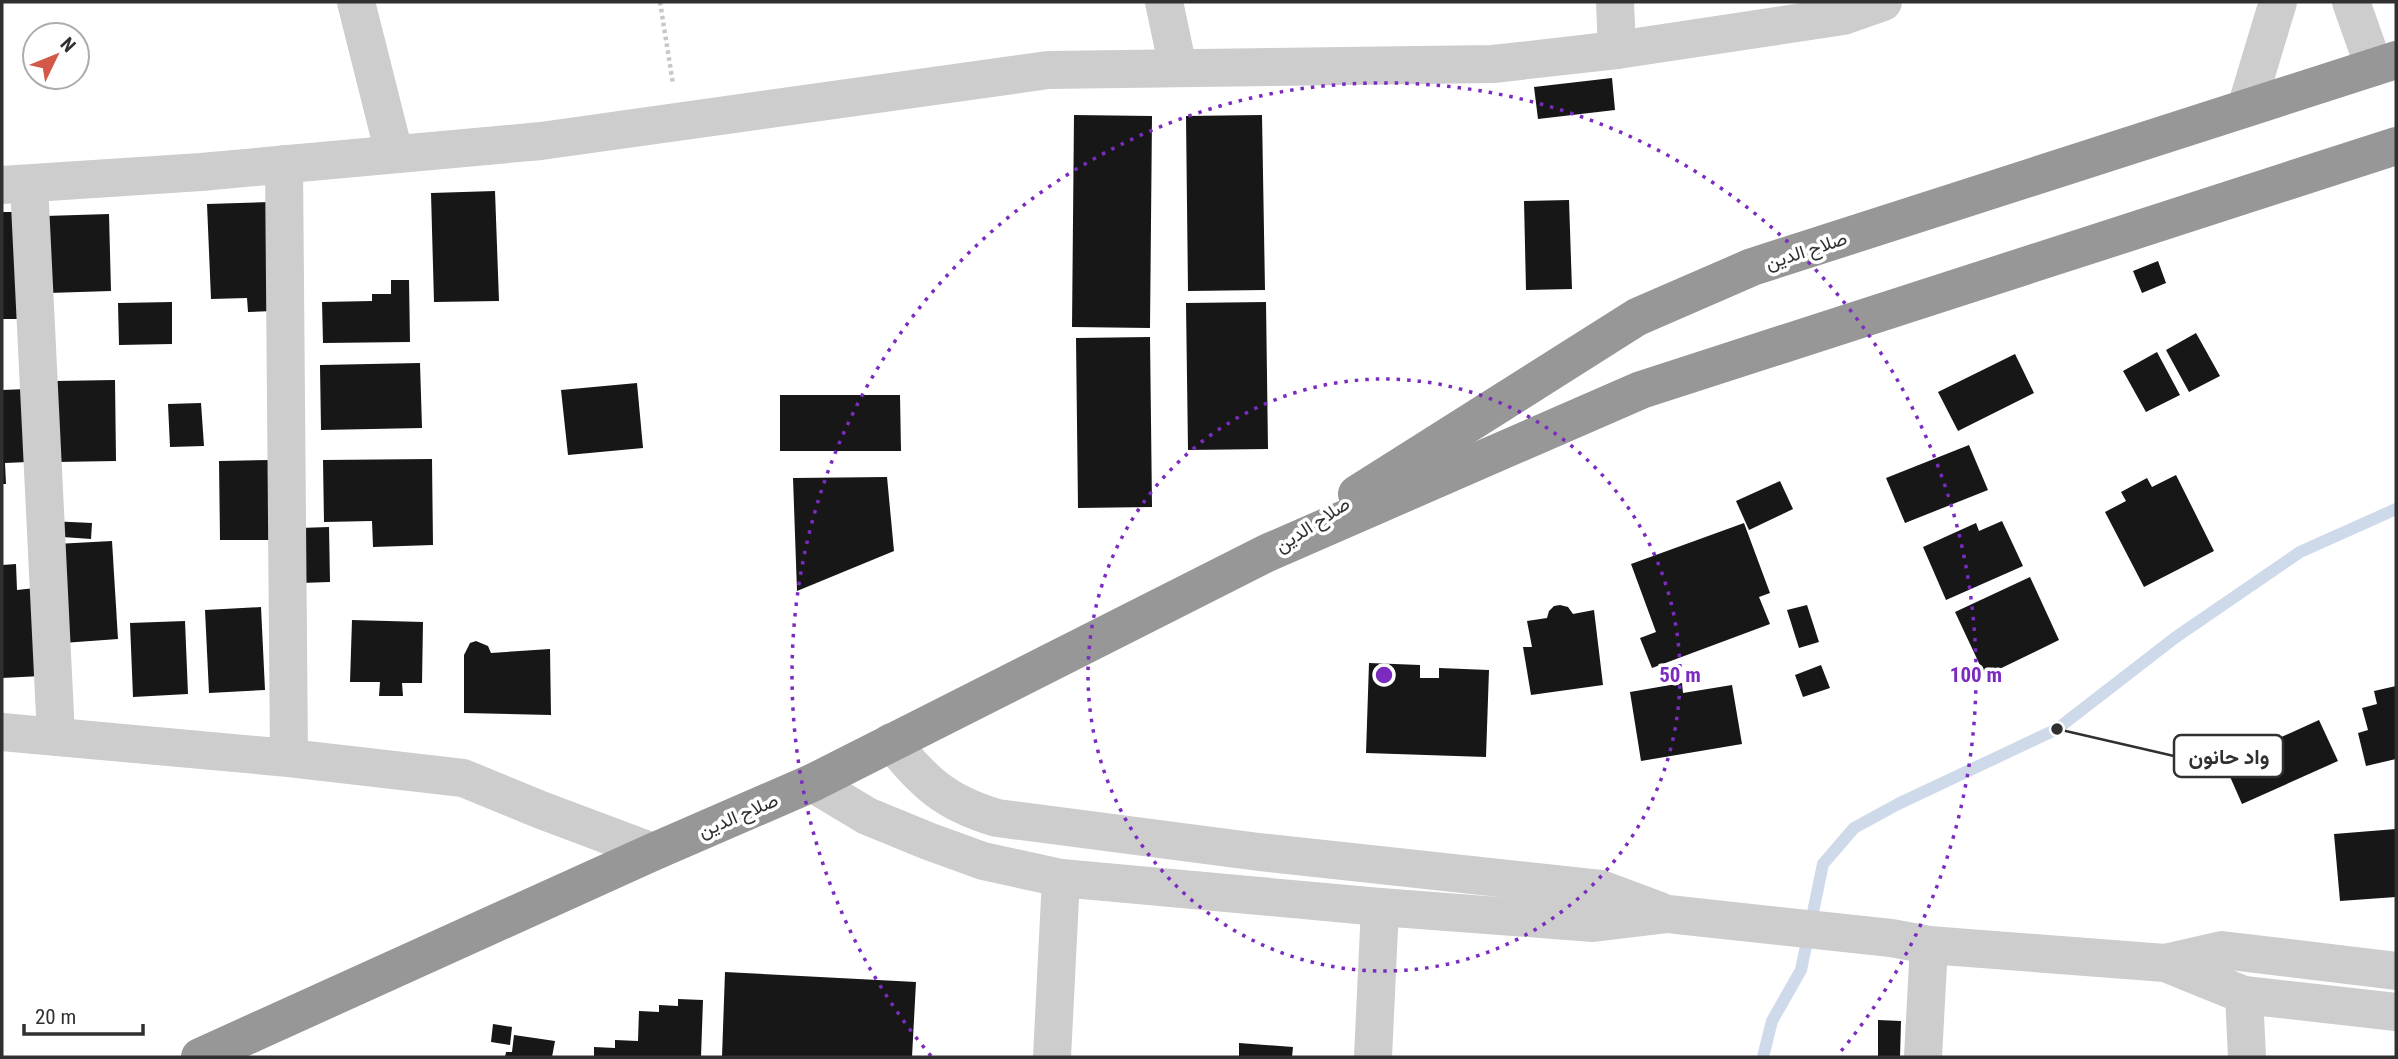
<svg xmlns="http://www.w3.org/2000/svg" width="2398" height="1059" font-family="'Roboto Condensed',Vazirmatn,sans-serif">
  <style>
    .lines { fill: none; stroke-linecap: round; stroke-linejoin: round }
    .stream { stroke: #ced9e9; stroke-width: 12 }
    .building { fill: #171717 }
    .path { stroke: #c7c7c7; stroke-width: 4.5; stroke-dasharray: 3.5 3.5; stroke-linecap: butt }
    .minor { stroke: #cdcdcd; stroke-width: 38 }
    .highway { stroke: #979797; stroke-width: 38 }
    .ring { fill: none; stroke: #7b2cbf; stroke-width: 3.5; stroke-dasharray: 3.5 7 }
    .labels { text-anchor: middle; stroke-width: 7; stroke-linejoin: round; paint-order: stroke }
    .street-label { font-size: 19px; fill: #303030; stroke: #fff }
    .centre { fill: #7b2cbf; stroke: #fff; stroke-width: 3.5 }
    .ring-label { font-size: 21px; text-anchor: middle; font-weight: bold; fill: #7b2cbf; stroke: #fff; stroke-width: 7; stroke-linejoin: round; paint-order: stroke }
    .leader { fill: none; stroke: #303030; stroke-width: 2.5 }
    .callout-dot { fill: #303030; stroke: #fff; stroke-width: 2.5 }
    .callout { fill: #fff; stroke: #303030; stroke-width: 2.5 }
    .callout-label { font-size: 21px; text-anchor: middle; font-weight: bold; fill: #303030 }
  </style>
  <rect width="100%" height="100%" fill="#fff"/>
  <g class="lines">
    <path class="stream" d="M1763,1057l9,-36 29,-51 22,-106 31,-36 44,-24 159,-75 119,-92 124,-85 96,-43"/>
  </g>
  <g class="building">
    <path d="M1612,78l3,32 -77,9 -4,-32z"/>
    <path d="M1074,115l78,1 -2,212 -78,-1z"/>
    <path d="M1262,115l3,175 -77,1 -2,-175z"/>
    <path d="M495,191l4,110 -65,1 -3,-109z"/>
    <path d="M1569,200l3,89 -46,1 -2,-89z"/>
    <path d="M270,202l4,109 -26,1 -1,-14 -36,1 -4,-95z"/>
    <path d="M2,212h18l3,107h-21z"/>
    <path d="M109,214l2,77 -63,2 -3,-77z"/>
    <path d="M2158,261l8,22 -24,10 -9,-22z"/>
    <path d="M391,280h18l1,62 -87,1 -1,-41 50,-1v-7h19z"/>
    <path d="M172,302v42l-53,1 -1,-42z"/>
    <path d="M1266,302l2,147 -80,1 -2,-147z"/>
    <path d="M2196,333l24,43 -31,16 -23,-42z"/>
    <path d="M1150,337l2,170 -74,1 -2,-170z"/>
    <path d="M2157,352l23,43 -34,17 -23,-41z"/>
    <path d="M2015,354l19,39 -76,38 -20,-39z"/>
    <path d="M420,363l2,65 -101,2 -1,-65z"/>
    <path d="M115,380l1,81 -60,1 -1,-81z"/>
    <path d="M637,383l6,65 -75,7 -7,-65z"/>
    <path d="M27,389l1,73 -23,1 1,21h-4v-94z"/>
    <path d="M780,395h120l1,56h-121z"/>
    <path d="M201,403l3,43 -34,1 -2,-43z"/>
    <path d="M1969,445l19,45 -83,33 -19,-45z"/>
    <path d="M432,459l1,86 -60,2 -1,-26 -48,1 -1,-62z"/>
    <path d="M271,460v80h-51l-1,-79z"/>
    <path d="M2176,475l38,76 -70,36 -39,-75 21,-11 -5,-9 26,-14 5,9z"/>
    <path d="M887,477l7,74 -97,40 -4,-113z"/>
    <path d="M1780,481l13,28 -44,21 -13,-29z"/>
    <path d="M49,521l43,2 -1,16 -43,-3z"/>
    <path d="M2002,521l21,45 -77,34 -23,-53 53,-24 3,8z"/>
    <path d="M1744,523l26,70 -11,4 11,27 -118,44 -12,-30 16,-6 -25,-68z"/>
    <path d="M329,527l1,55 -30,1 -1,-55z"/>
    <path d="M112,541l6,98 -55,4 -7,-99z"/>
    <path d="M16,564l1,26 18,-2 6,88 -39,2v-113z"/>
    <path d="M2030,577l29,63 -74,36 -30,-64z"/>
    <path d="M1560,605l8,2 5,7 21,-4 9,75 -72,10 -8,-48h9l-5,-26 20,-3 2,-7 5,-5z"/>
    <path d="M1807,605l12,37 -20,6 -12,-38z"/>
    <path d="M261,607l4,83 -56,3 -4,-83z"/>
    <path d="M352,620l71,2 -1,61h-20l1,13h-24l1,-14h-30z"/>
    <path d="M185,621l3,73 -55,3 -3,-74z"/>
    <path d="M476,641l12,5 3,7 59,-4 1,66 -87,-2v-58l6,-12z"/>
    <path d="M1369,663l51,2v13h19v-10l50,2 -3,87 -120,-4z"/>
    <path d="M1821,665l9,23 -27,9 -8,-22z"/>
    <path d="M1682,683l1,10 49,-8 10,59 -101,17 -11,-69z"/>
    <path d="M2396,686v73l-30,7 -8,-33 10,-3 -6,-22 15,-4 -3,-13z"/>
    <path d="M2319,720l19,41 -96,43 -18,-41z"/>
    <path d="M2396,829v68l-56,4 -6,-67z"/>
    <path d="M725,972l191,10 -4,75h-190z"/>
    <path d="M678,999l25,1 -2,57h-107v-10l21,1v-8l23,1 1,-30 20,1v-7l19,1z"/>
    <path d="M1878,1020l23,1 -1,36h-22z"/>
    <path d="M493,1024l19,3 -2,18 -19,-3z"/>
    <path d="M514,1035l41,6 -3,16h-47l1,-5h6z"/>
    <path d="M1239,1043l54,4 -1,10h-53z"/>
  </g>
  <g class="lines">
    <path class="path" d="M660,2l13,82"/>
    <g class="minor">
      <path d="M356,2l38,151"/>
      <path d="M1164,2l14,66"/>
      <path d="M1615,2l2,48"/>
      <path d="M2351,2l23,65"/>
      <path d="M2246,108l32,-106"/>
      <path d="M284,164l5,594"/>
      <path d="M29,184l27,552"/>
      <path d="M2,185l199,-13 340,-31 507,-71 445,-6 124,-14 226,-34 40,-14"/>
      <path d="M2,732l287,26 174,20 78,32 112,42"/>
      <path d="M891,742c35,41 52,60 106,76l262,34 342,37 59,22"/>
      <path d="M812,783l55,33 61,25 55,20 78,17 319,29 213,16 75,-9 223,24 38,7 236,18 57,-13 174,21"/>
      <path d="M2165,963l79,32 152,17"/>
      <path d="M2244,995l3,62"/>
      <path d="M1052,1057l9,-179"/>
      <path d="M1373,1057l7,-150"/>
      <path d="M1923,1057l6,-112"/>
    </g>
    <g class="highway">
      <path d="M1357,494l280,-177 115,-50 644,-207"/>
      <path d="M200,1057l453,-205 159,-69 455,-230 374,-163 755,-244"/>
    </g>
  </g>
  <g class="ring">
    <circle cx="1384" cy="675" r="296"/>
    <path d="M931 1056A592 592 0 1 1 1837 1056"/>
  </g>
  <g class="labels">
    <g class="street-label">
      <text transform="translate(1806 250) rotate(-18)" y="7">صلاح الدين</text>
      <text transform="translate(1312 524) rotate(-33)" y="7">صلاح الدين</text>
      <text transform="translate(738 815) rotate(-23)" y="7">صلاح الدين</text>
    </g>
  </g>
  <circle cx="1384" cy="675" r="10" class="centre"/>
  <g class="ring-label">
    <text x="1680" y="682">50 m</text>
    <text x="1976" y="682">100 m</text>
  </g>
  <path class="leader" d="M2057 729L2174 756"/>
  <circle class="callout-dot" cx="2057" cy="729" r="7"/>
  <rect class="callout" x="2174" y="735" width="109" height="42" rx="7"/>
  <g class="callout-label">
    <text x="2229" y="764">واد حانون</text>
  </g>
  <rect width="2398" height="1059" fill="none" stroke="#303030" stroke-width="7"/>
  <g transform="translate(56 56) rotate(47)"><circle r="33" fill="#ffffff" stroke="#acacac" stroke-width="2"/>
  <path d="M0-5L12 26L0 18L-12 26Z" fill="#d25847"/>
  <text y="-10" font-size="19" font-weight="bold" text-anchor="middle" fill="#303030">N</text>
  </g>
  <path d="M24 1024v10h119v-10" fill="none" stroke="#303030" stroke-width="3.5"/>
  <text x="35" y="1024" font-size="21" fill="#303030" stroke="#ffffff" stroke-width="5" paint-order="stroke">20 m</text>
</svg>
